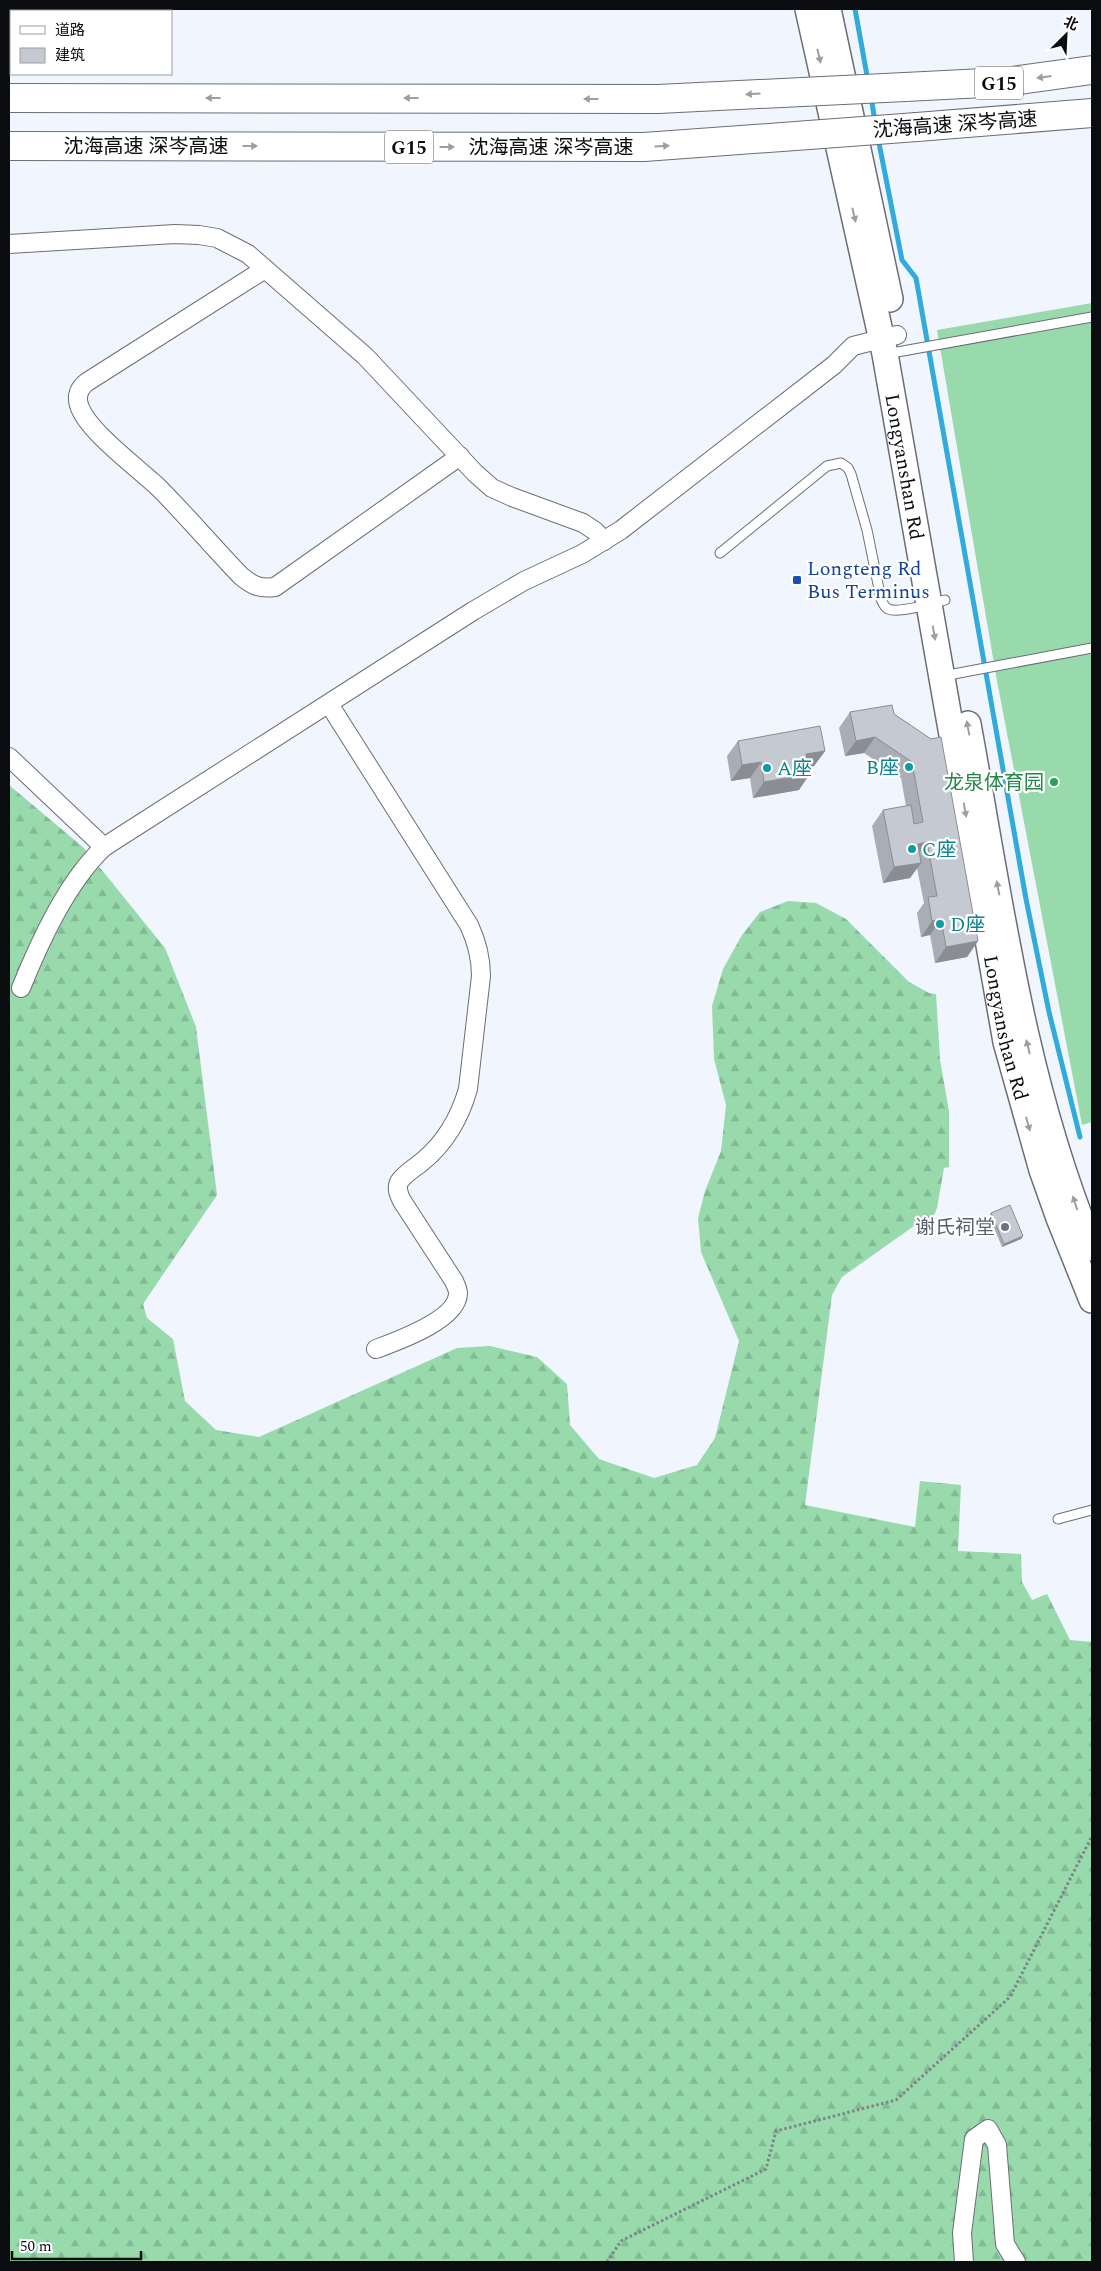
<svg xmlns="http://www.w3.org/2000/svg" width="1101" height="2271" font-family="Spectral,'Noto Sans SC',serif">
  <style>
    .forest { fill: url(#forest-firs) }
    .pitch { fill: #99daad }
    .lines { fill: none; stroke-linecap: round; stroke-linejoin: round }
    .stream { stroke: #30abdb; stroke-width: 5 }
    .lane-casing { stroke: #6b6e76; stroke-width: 11 }
    .street-casing { stroke: #6b6e76; stroke-width: 20 }
    .secondary-casing { stroke: #6b6e76; stroke-width: 28 }
    .highway-casing { stroke: #6b6e76; stroke-width: 30 }
    .path { stroke: #7f8288; stroke-width: 3; stroke-dasharray: 2.5 2.5; stroke-linecap: butt }
    .lane { stroke: #fff; stroke-width: 9 }
    .street { stroke: #fff; stroke-width: 18 }
    .secondary { stroke: #fff; stroke-width: 25 }
    .highway { stroke: #fff; stroke-width: 28 }
    .highway-bridge-casing { stroke: #6b6e76; stroke-width: 30; stroke-linecap: butt }
    .highway-bridge { stroke: #fff; stroke-width: 28 }
    .wall { fill: #a9adb5 }
    .shaded-wall { fill: #8a8d93 }
    .building { fill: #c5c9d2; stroke: #8a8d93 }
    .oneway { fill: #9d9e9f }
    .transit-dot { fill: #1a4fb4; stroke: #fff; stroke-width: 2 }
    .culture-dot { fill: #0f9aa8; stroke: #fff; stroke-width: 2 }
    .leisure-dot { fill: #2e9e5b; stroke: #fff; stroke-width: 2 }
    .worship-dot { fill: #6b7280; stroke: #fff; stroke-width: 2 }
    .labels { text-anchor: middle; stroke-width: 4.5; stroke-linejoin: round; paint-order: stroke }
    .shield { fill: #fff; stroke: #545557; stroke-width: 1 }
    .shield-label { font-size: 19px; font-weight: bold; fill: #0a0c0f }
    .street-label { font-size: 20px; fill: #0a0c0f; stroke: #fff }
    .transit-label { font-size: 20px; fill: #164399; stroke: #fff; text-anchor: start }
    .culture-label { font-size: 20px; fill: #0d838f; stroke: #fff; text-anchor: start }
    .leisure-label { font-size: 20px; fill: #27864d; stroke: #fff; text-anchor: end }
    .worship-label { font-size: 20px; fill: #5b616d; stroke: #fff; text-anchor: end }
  </style>
  <defs>
    <pattern id="forest-firs" width="22" height="20" patternUnits="userSpaceOnUse" patternTransform="scale(1.25)"><rect width="22" height="20" fill="#99daad"/><path d="M5 1l3.5 6h-7zM16 11l3.5 6h-7z" fill="#82ba94"/></pattern>
  </defs>
  <rect width="100%" height="100%" fill="#f1f5fe"/>
  <path class="forest" d="M9,785l75,63 81,100 31,79 21,168 -74,109 4,14 26,21 12,62 31,29 43,7 198,-89 33,-2 47,11 30,27 3,41 29,34 55,19 43,-13 18,-27 24,-97 -38,-89 -3,-34 7,-27 16,-40 5,-46 -12,-46 -2,-53 11,-37 19,-34 18,-23 28,-11 28,2 30,16 63,63 20,11 7,1 4,66 9,51v56l-5,1 -7,40 -7,17 -9,-4 -79,56 -10,18 -27,210 110,22 5,-46 41,4 -3,66 63,3 1,28 10,18 15,-6 23,46 22,2v620h-1083z"/>
  <path class="pitch" d="M1092,303v819l-10,3 -85,-444 -60,-351z"/>
  <g class="lines">
    <g class="stream">
      <path d="M855,9l13,72"/>
      <path d="M871,96l4,26"/>
      <path d="M878,138l24,122 14,18 110,621 23,113 31,125"/>
    </g>
    <defs>
      <g id="lane">
        <path d="M886,354l206,-37"/>
        <path d="M720,553l107,-87 14,-3 7,5 3,6 16,56 14,69c2,4 3,8 7,10 12,5 44,-6 57,-9"/>
        <path d="M943,676l149,-28"/>
        <path d="M1058,1519l34,-9"/>
      </g>
      <g id="street">
        <path d="M9,244l166,-10 24,1 18,3 31,16 117,102 110,117 17,15 20,9 71,26 12,8 9,10"/>
        <path d="M265,269l-178,113c-8,6 -11,14 -8,23 7,25 59,63 79,82 29,29 55,60 83,89 12,10 19,13 34,11l185,-131"/>
        <path d="M329,704l140,221c8,17 12,32 12,51l-13,113c-8,28 -22,53 -45,72 -7,6 -19,13 -24,21 -3,7 0,13 3,19l52,80c1,3 4,8 4,12 0,27 -61,48 -82,56"/>
        <path d="M9,757l95,90"/>
        <path d="M21,988c19,-47 46,-106 83,-141l369,-236 51,-30 58,-27 39,-24 213,-165 19,-19 44,-11"/>
        <path d="M964,2262l-2,-29 12,-94 14,-10 9,16 8,99 11,18"/>
      </g>
      <g id="secondary">
        <path id="s1" d="M808,9l77,345 121,688 36,128 17,48 33,82"/>
        <path d="M828,9l62,290"/>
        <path d="M968,724c32,176 55,358 124,524"/>
      </g>
      <g id="highway">
        <path d="M905,87l99,-5 88,-12"/>
        <path d="M9,98l649,1 144,-7"/>
        <path d="M917,127l175,-14"/>
        <path d="M9,146l635,1 165,-12"/>
      </g>
    </defs>
    <use href="#lane" class="lane-casing"/>
    <use href="#street" class="street-casing"/>
    <use href="#secondary" class="secondary-casing"/>
    <use href="#highway" class="highway-casing"/>
    <path class="path" d="M607,2262l14,-21 145,-72 10,-38 120,-31 114,-103 82,-161"/>
    <use href="#lane" class="lane"/>
    <use href="#street" class="street"/>
    <use href="#secondary" class="secondary"/>
    <use href="#highway" class="highway"/>
    <defs>
      <g id="highway-bridge">
        <path d="M802,92l103,-5"/>
        <path d="M809,135l108,-8"/>
      </g>
    </defs>
    <use href="#highway-bridge" class="highway-bridge-casing"/>
    <use href="#highway-bridge" class="highway-bridge"/>
  </g>
  <g class="wall">
    <path d="M850,712l44,2 37,25 47,202 -11,16 -32,6 -5,-28 -9,2 -4,-24 7,-10 -7,-35 -7,10 -27,5 -11,-57 11,-16 23,-4 -5,-28 -37,-25 -19,3 -6,-28z"/>
    <path d="M738,741l87,10 -11,15 -5,1 -10,23 -46,8 -3,-20 -19,3 -4,-25z"/>
    <path d="M991,1213l32,23 -2,3 -19,8 -13,-31z"/>
  </g>
  <g class="shaded-wall">
    <path d="M875,737l-11,16 -19,3 11,-15z"/>
    <path d="M825,751l-11,15 -19,4 11,-16z"/>
    <path d="M761,762l-11,16 -19,3 11,-16z"/>
    <path d="M810,774l-11,16 -46,8 11,-16z"/>
    <path d="M927,842l-11,16 2,-14z"/>
    <path d="M921,863l-11,15 -27,5 11,-16z"/>
    <path d="M941,919l-11,16 -9,2 11,-16z"/>
    <path d="M978,941l-11,16 -32,6 11,-16z"/>
    <path d="M1023,1236l-2,3 -19,8 2,-3z"/>
  </g>
  <g class="building">
    <path d="M892,705l2,9 37,25 10,-2 37,204 -32,6 -5,-28 -9,2 -4,-24 9,-1 -10,-54 -9,2 3,19 -27,4 -11,-57 28,-5 3,19 9,-2 -11,-60 -37,-25 -19,4 -6,-29z"/>
    <path d="M820,726l5,25 -19,3 4,20 -46,8 -3,-20 -19,3 -4,-24z"/>
    <path d="M1010,1205l13,31 -19,8 -13,-31z"/>
  </g>
  <defs><path id="oneway-solid" d="M-6-.8H1V-3.2L6.5 0L1 3.2V.8H-6Z" transform="scale(1.25)"/></defs>
  <g class="oneway">
    <use href="#oneway-solid" transform="translate(819 56) rotate(77)"/>
    <use href="#oneway-solid" transform="translate(1044 77) rotate(172)"/>
    <use href="#oneway-solid" transform="translate(753 94) rotate(177)"/>
    <use href="#oneway-solid" transform="translate(213 98) rotate(-180)"/>
    <use href="#oneway-solid" transform="translate(411 98) rotate(-180)"/>
    <use href="#oneway-solid" transform="translate(591 99) rotate(-180)"/>
    <use href="#oneway-solid" transform="translate(250 146)"/>
    <use href="#oneway-solid" transform="translate(662 146) rotate(-4)"/>
    <use href="#oneway-solid" transform="translate(447 147)"/>
    <use href="#oneway-solid" transform="translate(854 215) rotate(77)"/>
    <use href="#oneway-solid" transform="translate(934 633) rotate(80)"/>
    <use href="#oneway-solid" transform="translate(968 728) rotate(-101)"/>
    <use href="#oneway-solid" transform="translate(965 810) rotate(80)"/>
    <use href="#oneway-solid" transform="translate(998 888) rotate(-101)"/>
    <use href="#oneway-solid" transform="translate(1028 1047) rotate(-104)"/>
    <use href="#oneway-solid" transform="translate(1028 1124) rotate(74)"/>
    <use href="#oneway-solid" transform="translate(1075 1203) rotate(-108)"/>
  </g>
  <rect class="transit-dot" x="792" y="575" width="10" height="10" rx="2.5"/>
  <g class="culture-dot">
    <circle cx="909" cy="767" r="5"/>
    <circle cx="767" cy="768" r="5"/>
    <circle cx="912" cy="849" r="5"/>
    <circle cx="940" cy="924" r="5"/>
  </g>
  <circle class="leisure-dot" cx="1054" cy="782" r="5"/>
  <circle class="worship-dot" cx="1005" cy="1227" r="5"/>
  <g class="labels">
    <g class="shield">
      <rect x="975" y="66.5" width="48" height="33" rx="4"/>
      <rect x="385" y="130.5" width="48" height="33" rx="4"/>
    </g>
    <g class="shield-label">
      <text x="999" y="90">G15</text>
      <text x="409" y="154">G15</text>
    </g>
    <g class="street-label">
      <text transform="translate(955 124) rotate(-4)" y="7">沈海高速 深岑高速</text>
      <text x="146" y="153">沈海高速 深岑高速</text>
      <text x="551" y="154">沈海高速 深岑高速</text>
      <text dy="7" stroke="none"><textPath href="#s1" startOffset="468">Longyanshan Rd</textPath></text>
      <text dy="7" stroke="none"><textPath href="#s1" startOffset="1038">Longyanshan Rd</textPath></text>
    </g>
    <g class="transit-label">
      <text x="807" y="575">Longteng Rd<tspan x="807" dy="23">Bus Terminus</tspan></text>
    </g>
    <g class="culture-label">
      <text x="899" y="774" text-anchor="end">B座</text>
      <text x="777" y="775">A座</text>
      <text x="922" y="856">C座</text>
      <text x="950" y="931">D座</text>
    </g>
    <g class="leisure-label">
      <text x="1044" y="789">龙泉体育园</text>
    </g>
    <g class="worship-label">
      <text x="995" y="1234">谢氏祠堂</text>
    </g>
  </g>
  <rect width="1101" height="2271" fill="none" stroke="#0a0c0f" stroke-width="20"/>
  <rect x="10" y="10" width="162" height="65" fill="#ffffff" stroke="#9d9e9f"/>
  <rect x="20" y="26" width="25" height="8" fill="#ffffff" stroke="#9d9e9f"/>
  <text x="55" y="35" font-size="15" fill="#0a0c0f">道路</text>
  <rect x="20" y="48" width="25" height="15" fill="#c5c9d2" stroke="#9d9e9f"/>
  <text x="55" y="60" font-size="15" fill="#0a0c0f">建筑</text>
  <g transform="translate(1066 35) rotate(24)" stroke="#ffffff" stroke-width="4" paint-order="stroke">
  <path d="M0-4L9 19L0 12L-9 19Z" fill="#0a0c0f"/>
  <text y="-8" font-size="14" font-weight="bold" text-anchor="middle" fill="#0a0c0f">北</text>
  </g>
  <path d="M12 2251v8h129v-8" fill="none" stroke="#0a0c0f" stroke-width="2.5"/>
  <text x="20" y="2251" font-size="15" fill="#0a0c0f" stroke="#ffffff" stroke-width="4" paint-order="stroke">50 m</text>
</svg>
